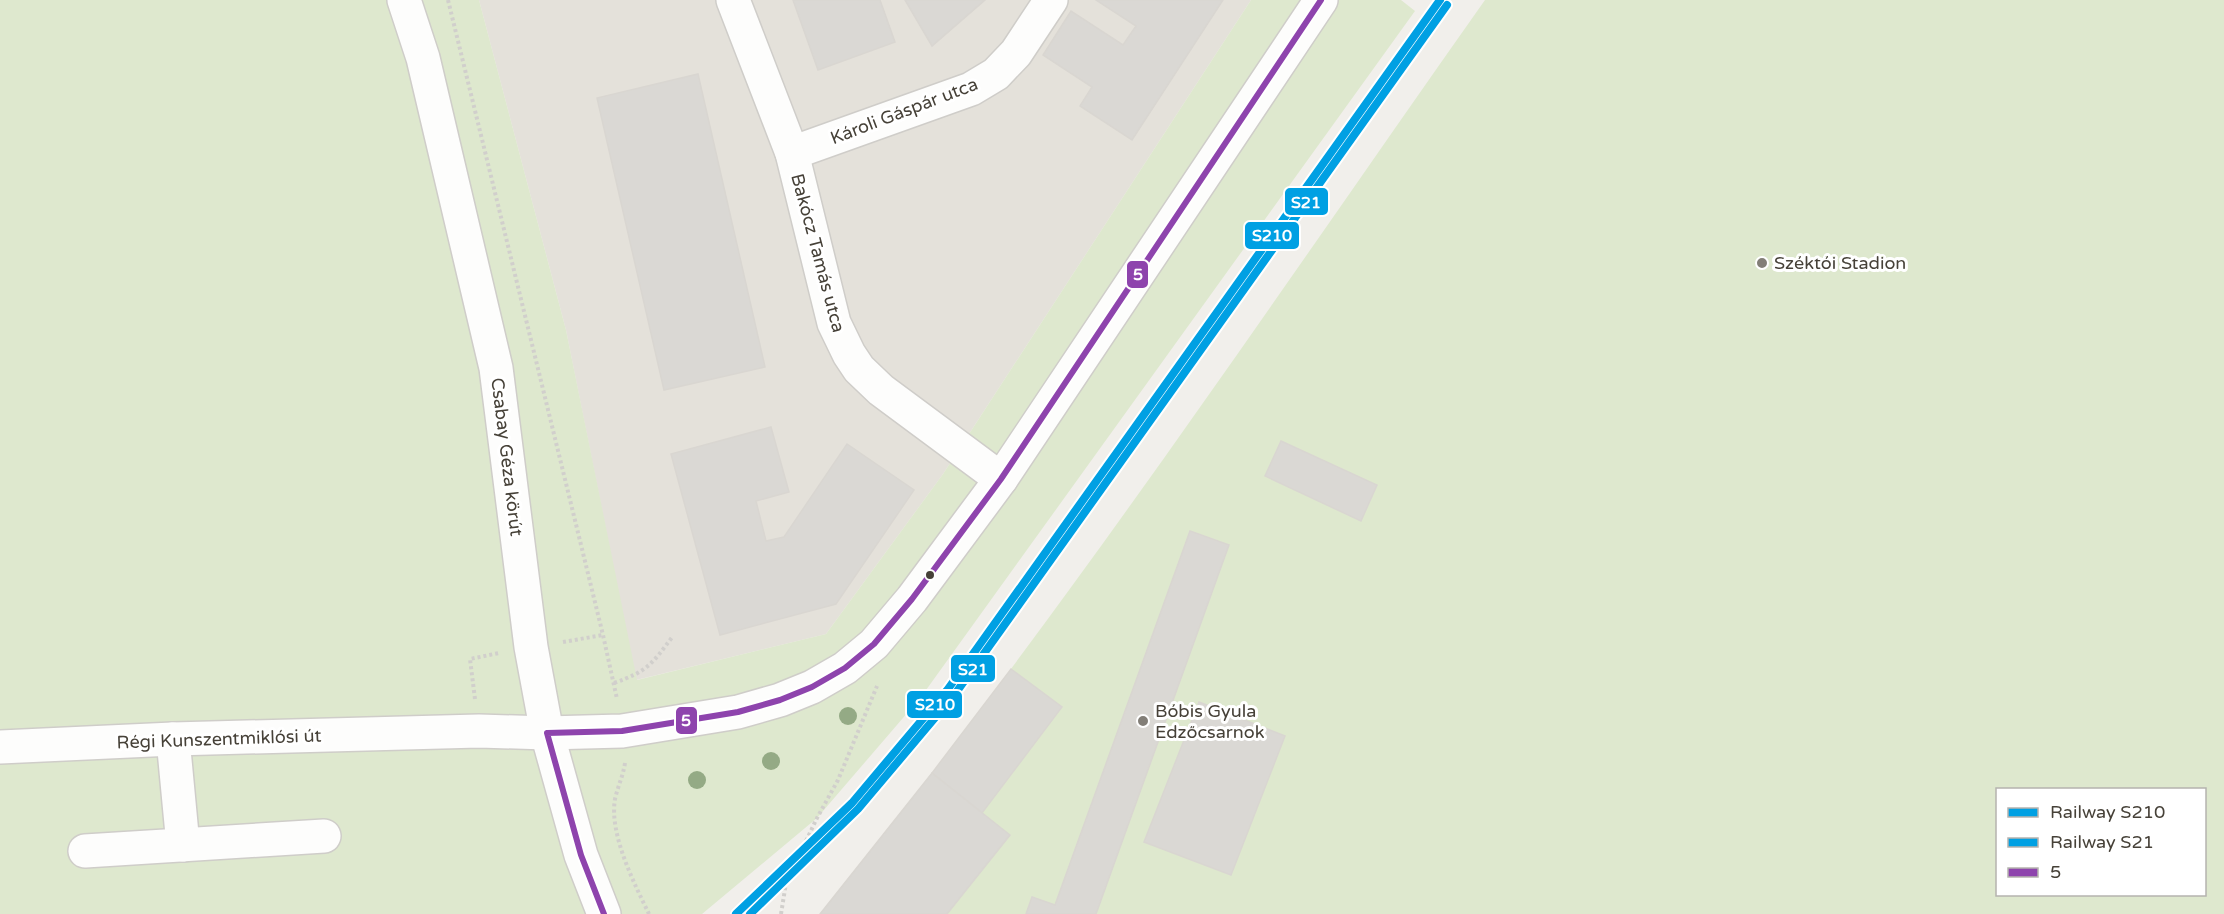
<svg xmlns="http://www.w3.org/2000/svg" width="2224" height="914" font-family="'Varela Round',sans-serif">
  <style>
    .residential { fill: #e4e1da }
    .green { fill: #dee8ce; fill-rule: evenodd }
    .building { fill: #dad8d4; stroke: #d9d6d1; stroke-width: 1.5 }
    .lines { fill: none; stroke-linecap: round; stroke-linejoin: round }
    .minor-casing { stroke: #cfcdc9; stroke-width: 36 }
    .path { stroke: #d1cfcc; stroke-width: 4; stroke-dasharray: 3 3; stroke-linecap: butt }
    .minor { stroke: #fdfdfc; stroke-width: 33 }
    .bus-1-casing { stroke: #fff; stroke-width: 10 }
    .bus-1 { stroke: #8e44ad; stroke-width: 6 }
    .rail-1-casing { stroke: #fff; stroke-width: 12 }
    .rail-2-casing { stroke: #fff; stroke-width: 12 }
    .rail-1 { stroke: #00a0e3; stroke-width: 8 }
    .rail-2 { stroke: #00a0e3; stroke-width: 8 }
    .tree { fill: #94aa85 }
    .poi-dot { fill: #827e77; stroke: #fff; stroke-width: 2 }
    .bus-dot { fill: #464138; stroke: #fff; stroke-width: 2 }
    .labels { text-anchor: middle; stroke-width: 6; stroke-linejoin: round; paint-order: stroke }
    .street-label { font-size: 18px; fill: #464138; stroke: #fff }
    .poi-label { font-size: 18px; fill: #464138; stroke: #fff; text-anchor: start }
    .line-badge { stroke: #fff; stroke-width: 2 }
    .badge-label { font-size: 16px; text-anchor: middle; font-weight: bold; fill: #fff }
  </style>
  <rect width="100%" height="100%" fill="#f1efeb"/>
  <path class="residential" d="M479,0h772l-308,474 -117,160 -190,46 -70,-350z"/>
  <g class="green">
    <path d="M0,0h479l87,330 71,350 189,-46 117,-160 308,-474h150l14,11 -494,686 -104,121 -115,96h-702z"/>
    <path d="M1485,0h739v914h-1404c38,-47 77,-94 113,-142 193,-251 370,-514 552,-772zM1998,790h206v104h-206z"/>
  </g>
  <g class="building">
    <path d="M793,0h87l15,42 -77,28z"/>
    <path d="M905,0h80l-53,46z"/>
    <path d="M1096,0h127l-91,140 -52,-34 12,-19 -49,-32 28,-44 52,34 13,-19z"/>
    <path d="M698,74l67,293 -101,23 -67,-292z"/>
    <path d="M771,427l18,65 -33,9 10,40 18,-4 63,-93 67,46 -78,114 -116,31 -49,-181z"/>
    <path d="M1281,441l96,44 -16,36 -96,-45z"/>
    <path d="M1190,531l39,14 -133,369h-70l6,-17 23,8z"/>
    <path d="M1011,669l51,38 -80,106 -50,-40z"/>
    <path d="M1199,702l86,34 -54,139 -87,-33z"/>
    <path d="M932,773l78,62 -63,79h-127z"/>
  </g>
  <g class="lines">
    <defs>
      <g id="minor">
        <path d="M404,0l19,58 73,310 35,279 16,86 34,122 23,59"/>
        <path d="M733,0l59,153 42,170 15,31 10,15 22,21 120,89"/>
        <path d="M792,153l179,-64 25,-15 20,-21 35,-53"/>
        <path d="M173,739l10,106"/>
        <path d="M0,747l173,-8 306,-8 68,2 75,-2 116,-19 42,-12 32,-13 33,-19 29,-24 38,-45 89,-120 320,-479"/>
        <path d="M85,851l239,-15"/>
      </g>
    </defs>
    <use href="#minor" class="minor-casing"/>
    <g class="path">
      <path d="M448,0l155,635 14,64"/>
      <path d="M563,642l40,-7"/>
      <path d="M614,683c34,-12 38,-19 59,-47"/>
      <path d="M475,699l-5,-40 29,-6"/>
      <path d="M625,763c-2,13 -7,23 -10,36 -6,35 19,84 34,115"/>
      <path d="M781,914l5,-31 31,-65 21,-38 39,-94"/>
    </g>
    <use href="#minor" class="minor"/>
    <defs>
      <path id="bus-1" d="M604,914l-23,-59 -34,-122 75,-2 116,-19 42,-12 32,-13 33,-19 29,-24 38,-45 89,-120 320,-479"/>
    </defs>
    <use href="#bus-1" class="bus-1-casing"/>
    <use href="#bus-1" class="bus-1"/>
    <defs>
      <path id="rail-1" d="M736,914l116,-111 96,-114 492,-689"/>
      <path id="rail-2" d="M750,914l108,-105 97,-115 492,-689"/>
    </defs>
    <use href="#rail-1" class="rail-1-casing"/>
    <use href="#rail-2" class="rail-2-casing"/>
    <use href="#rail-1" class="rail-1"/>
    <use href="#rail-2" class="rail-2"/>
  </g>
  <g class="tree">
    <circle cx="848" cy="716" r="9"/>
    <circle cx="771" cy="761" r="9"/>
    <circle cx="697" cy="780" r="9"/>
  </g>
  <g class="poi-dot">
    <circle cx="1762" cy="263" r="6"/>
    <circle cx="1143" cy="721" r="6"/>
  </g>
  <circle class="bus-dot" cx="930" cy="575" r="5"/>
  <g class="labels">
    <g class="street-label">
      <text transform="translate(904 111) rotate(-21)" y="6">Károli Gáspár utca</text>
      <text transform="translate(818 253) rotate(75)" y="6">Bakócz Tamás utca</text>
      <text transform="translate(507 457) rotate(83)" y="6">Csabay Géza körút</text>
      <text transform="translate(219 739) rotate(-2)" y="6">Régi Kunszentmiklósi út</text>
    </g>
    <g class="poi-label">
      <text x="1774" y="269">Széktói Stadion</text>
      <text x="1155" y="717">Bóbis Gyula<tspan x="1155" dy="21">Edzőcsarnok</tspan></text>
    </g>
  </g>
  <g class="line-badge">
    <rect x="1284" y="187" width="45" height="29" rx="6" fill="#00a0e3"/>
    <rect x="1244" y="221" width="56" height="29" rx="6" fill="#00a0e3"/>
    <rect x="1126" y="260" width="23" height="29" rx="6" fill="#8e44ad"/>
    <rect x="950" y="654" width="46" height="29" rx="6" fill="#00a0e3"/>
    <rect x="906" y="690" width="57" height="29" rx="6" fill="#00a0e3"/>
    <rect x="675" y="706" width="23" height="29" rx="6" fill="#8e44ad"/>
  </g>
  <g class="badge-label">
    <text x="1306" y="208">S21</text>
    <text x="1272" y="241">S210</text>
    <text x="1138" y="280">5</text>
    <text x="973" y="675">S21</text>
    <text x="935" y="710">S210</text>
    <text x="686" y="726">5</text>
  </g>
  <rect x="1996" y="788" width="210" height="108" fill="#ffffff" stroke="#b5b3af" stroke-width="1.5"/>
  <rect x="2008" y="808" width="30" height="9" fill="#00a0e3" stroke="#b5b3af" stroke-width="1.5"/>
  <text x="2050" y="818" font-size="18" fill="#464138">Railway S210</text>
  <rect x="2008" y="838" width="30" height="9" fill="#00a0e3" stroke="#b5b3af" stroke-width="1.5"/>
  <text x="2050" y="848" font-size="18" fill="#464138">Railway S21</text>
  <rect x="2008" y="868" width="30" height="9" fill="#8e44ad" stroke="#b5b3af" stroke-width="1.5"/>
  <text x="2050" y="878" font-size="18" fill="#464138">5</text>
</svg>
